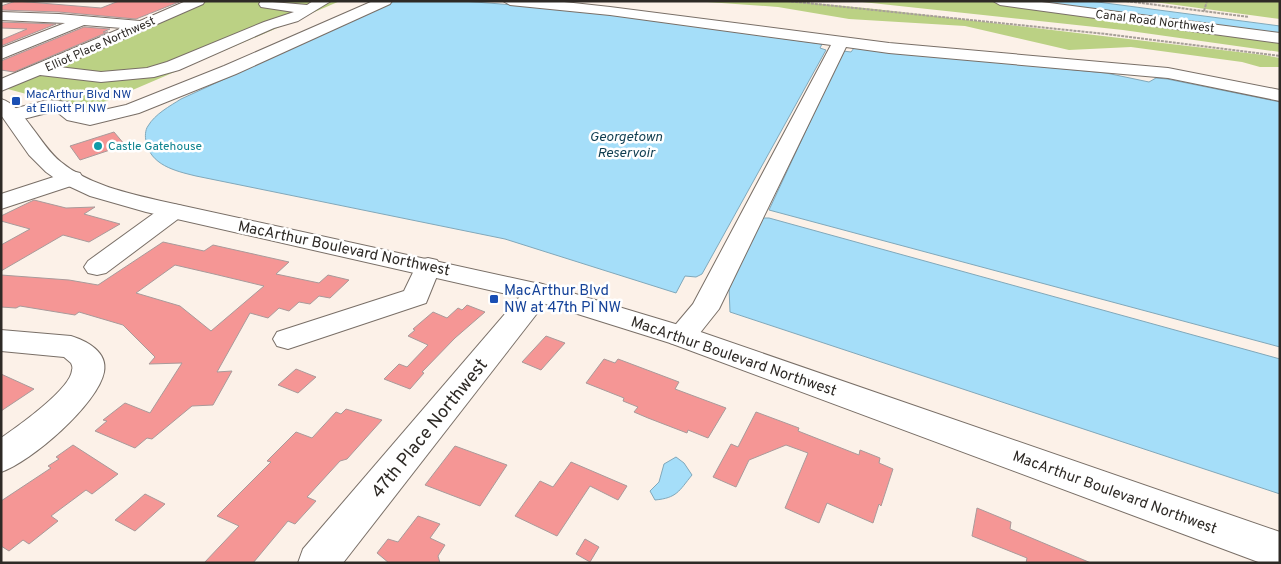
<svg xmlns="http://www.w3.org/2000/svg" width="1281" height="564" font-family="Overpass,sans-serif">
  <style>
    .green { fill: #bbd184 }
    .water { fill: #a5def9; stroke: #81a8ba }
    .building { fill: #f59695; stroke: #a99a9a; fill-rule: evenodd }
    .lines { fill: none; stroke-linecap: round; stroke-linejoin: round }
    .minor-casing { stroke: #796f67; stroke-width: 2 }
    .major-casing { stroke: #796f67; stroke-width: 2 }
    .highway-casing { stroke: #796f67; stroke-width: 2 }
    .path { stroke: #a79f98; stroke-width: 2; stroke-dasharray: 3 1; stroke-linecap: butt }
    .minor { fill: #fff; fill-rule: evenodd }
    .major { fill: #fff; fill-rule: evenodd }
    .highway { fill: #fff; fill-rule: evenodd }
    .transit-dot { fill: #1a4fb4; stroke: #fff; stroke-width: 2 }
    .culture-dot { fill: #0f9aa8; stroke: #fff; stroke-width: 2 }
    .labels { text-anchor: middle; stroke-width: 5; stroke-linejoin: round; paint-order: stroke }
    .far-street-label { font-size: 12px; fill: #2e2a26; stroke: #fff }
    .far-transit-label { font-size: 12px; fill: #164399; stroke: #fff; text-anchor: start }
    .far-culture-label { font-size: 12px; fill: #0d838f; stroke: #fff; text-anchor: start }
    .far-water-label { font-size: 14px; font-style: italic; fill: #103e51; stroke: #fff }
    .street-label { font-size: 15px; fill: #2e2a26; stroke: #fff }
    .transit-label { font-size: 15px; fill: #164399; stroke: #fff; text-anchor: start }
    .near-street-label { font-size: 18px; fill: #2e2a26; stroke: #fff }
  </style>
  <rect width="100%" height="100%" fill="#fcf1e8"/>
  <g class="green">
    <path d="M205,1h135l-254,109 -82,-22z"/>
    <path d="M693,1h97l85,8 389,46 16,3v9h-20l-18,-5 -111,-15 -62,3 -104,-24 -116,-7 -71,-12z"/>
    <path d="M853,1h132l295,39v12l-157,-22z"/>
    <path d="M1147,1h133v18z"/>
  </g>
  <g class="water">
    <path d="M394,1h68l117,9 243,34 -2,4 6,2 -124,224 -6,3 -11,-1 -9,17 -171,-54 -309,-63c-21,-5 -46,-11 -50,-35 -1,-4 -1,-11 2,-15 7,-12 22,-20 33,-27z"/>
    <path d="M1023,1h67l190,25v9z"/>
    <path d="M854,48l252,25 43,9 7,-4 11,1 113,23v245l-511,-137 74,-159 8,1z"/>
    <path d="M763,218h6l511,141v135l-550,-182 -1,-25z"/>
    <path d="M676,457l8,6 8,12c-13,16 -15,23 -37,25l-5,-9 9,-9 5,-18z"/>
  </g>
  <g class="building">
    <path d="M16,1l85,7 18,-7 60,1 -43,17 -77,-7 -58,-2v-4z"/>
    <path d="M1,22l55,2 -55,22v-6l26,-11 -26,-1z"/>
    <path d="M84,27l26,2 -7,3h5l-94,40 -13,-2v-9z"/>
    <path d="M114,132l11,13 -45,15 -10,-14z"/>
    <path d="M34,200l32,8 29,-1 -11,7 36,10 -31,18 -26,-7 -62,36v-26l29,-16 -29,-8v-5z"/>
    <path d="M163,242l41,9 9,-6 76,17 -13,12 43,9 9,-8 21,5 -19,18 -11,-2 -9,8 -11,-2 -10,9 -10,-3 -11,10 -18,-5 -33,59 15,-1 -19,34 -21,1 -40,33 -5,-1 -12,10 -40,-17 12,-10 -4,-1 22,-17 25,10 32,-50 -33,1 6,-7 -32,-32 -44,-13 -4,3 -55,-9 -4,2 -15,-1v-32l68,5 29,5zM175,265l39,9 50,12 -53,45 -31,-25 -44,-13z"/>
    <path d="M467,305l18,7 -30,26 -33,34 2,1 -14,16 -26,-10 15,-15 8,3 21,-22 -20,-9 7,-6 -2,-1 20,-17 14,6 11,-10 4,2z"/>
    <path d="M546,336l19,7 -24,27 -19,-8z"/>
    <path d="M604,359l11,4 3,-4 61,23 -4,7 51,19 -18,30 -20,-8 -1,3 -39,-15 -14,-6 4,-5 -15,-6 1,-3 -38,-15z"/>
    <path d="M296,369l20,8 -18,16 -20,-8z"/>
    <path d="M1,374l33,15 -33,22z"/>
    <path d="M346,409l36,11 -35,39 -7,2 -33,36 9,4 -21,23 -7,-3 -35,42h-49l35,-37 -22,-10 54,-54 -4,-1 29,-29 16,6 24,-26 5,2z"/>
    <path d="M756,412l43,16 -1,3 61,24 1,-5 20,8 -1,5 14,6 -12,37 -2,-2 -6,19 -46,-20 -8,20 -34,-15 23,-55 -22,-8 -37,15 -13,27 -23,-10 18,-33 7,3z"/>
    <path d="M73,445l45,29 -26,20 -6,-4 -35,26 7,5 -29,23 -6,-4 -14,11 -8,-5v-45l50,-33 -3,-2 11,-7 -3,-2z"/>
    <path d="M455,446l52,19 -27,41 -55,-21z"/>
    <path d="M571,462l56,24 -9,14 -28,-14 -33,50 -42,-20 25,-35 13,6z"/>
    <path d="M145,494l20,10 -30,27 -20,-11z"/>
    <path d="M977,508l34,14 -1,7 81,34h-65l1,-5 -55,-22z"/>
    <path d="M418,516l22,8 -10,14 15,7 -7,11 2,7h-51l-12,-10 11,-14 10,3z"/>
    <path d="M585,539l14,8 -9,15 -14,-8z"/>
  </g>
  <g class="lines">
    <defs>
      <g id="minor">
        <path d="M186,1h19l-2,3 -144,63 42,5 46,-4 20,-6 97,-40 30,-10 -33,-5 -2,-3 2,-3 46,4 6,-4h18l-33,20 -24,7 -95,42 -25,7 -53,5 -61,-7 -39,16v-12l121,-51 -38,-3 -83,34v-11l64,-25 -64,-3v-8l58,2 81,7z"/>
        <path d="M373,1h19l-2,3 -154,70 -97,39 -49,12 -23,-5 -10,-8c-17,0 -35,11 -52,7l-3,-4 3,-4 43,-11 21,2 11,9 10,2 36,-8 98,-39z"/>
        <path d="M503,1h52l55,6 279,36 279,25 112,22v11l-112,-23 -279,-25 -43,-6 -127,262 -27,34 -11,3 -11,-3 -4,-7 27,-32 138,-259 -221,-30 -100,-10z"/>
        <path d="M72,171l8,2 3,5 -3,5 -79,26v-15z"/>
        <path d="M173,204l9,2 3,5 -3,5 -76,57 -9,2 -9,-2 -4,-6 4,-6 76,-55z"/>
        <path d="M428,258l9,2 4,6 -15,37 -138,46 -11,-3 -4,-7 4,-7 127,-41 15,-31z"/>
        <path d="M539,283l10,3 4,6 -4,6 -206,265h-45l5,-14 226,-263z"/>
        <path d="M1,330l70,6c16,5 37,16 33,36 -6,32 -73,90 -103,100v-34c16,-11 70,-49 71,-68 1,-2 0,-5 -1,-7l-7,-6 -63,-6z"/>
      </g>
      <path id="major" d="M1,99c22,6 40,48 60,63 28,23 66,31 100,39l388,85 143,43 588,203v31h-19l-591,-220 -137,-43 -387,-88 -56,-16 -30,-14 -14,-10 -17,-17 -28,-40z"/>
      <path id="highway" d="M993,1h41l246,32v10l-280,-38z"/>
    </defs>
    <use href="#minor" class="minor-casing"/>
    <use href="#major" class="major-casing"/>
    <use href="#highway" class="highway-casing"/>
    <g class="path">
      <path d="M787,1l319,33 174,22"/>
      <path d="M1126,1l123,16"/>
      <path d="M1204,11l3,-10"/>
    </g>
    <use href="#minor" class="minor"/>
    <use href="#major" class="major"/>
    <use href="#highway" class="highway"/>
  </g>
  <g class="transit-dot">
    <rect x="11" y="96" width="10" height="10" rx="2.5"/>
    <rect x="489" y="294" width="10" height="10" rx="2.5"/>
  </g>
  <circle class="culture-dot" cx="98" cy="146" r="5"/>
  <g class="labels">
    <g class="far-street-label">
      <text transform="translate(1155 21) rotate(7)" y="4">Canal Road Northwest</text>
      <text transform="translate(100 44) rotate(-24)" y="4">Elliot Place Northwest</text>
    </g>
    <g class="far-transit-label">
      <text x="26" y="98">MacArthur Blvd NW<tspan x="26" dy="14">at Elliott Pl NW</tspan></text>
    </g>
    <g class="far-culture-label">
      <text x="108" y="150">Castle Gatehouse</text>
    </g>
    <g class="far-water-label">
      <text x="626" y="141">Georgetown<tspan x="626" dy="16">Reservoir</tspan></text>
    </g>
    <g class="street-label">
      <text transform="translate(344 248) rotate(12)" y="5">MacArthur Boulevard Northwest</text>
      <text transform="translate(734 356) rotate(19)" y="5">MacArthur Boulevard Northwest</text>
      <text transform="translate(1115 492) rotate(20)" y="5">MacArthur Boulevard Northwest</text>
    </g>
    <g class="transit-label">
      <text x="504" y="295">MacArthur Blvd<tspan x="504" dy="17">NW at 47th Pl NW</tspan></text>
    </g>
    <g class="near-street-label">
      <text transform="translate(429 428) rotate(-51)" y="6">47th Place Northwest</text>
    </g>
  </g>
  <rect width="1281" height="564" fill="none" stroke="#2e2a26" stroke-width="5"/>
</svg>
